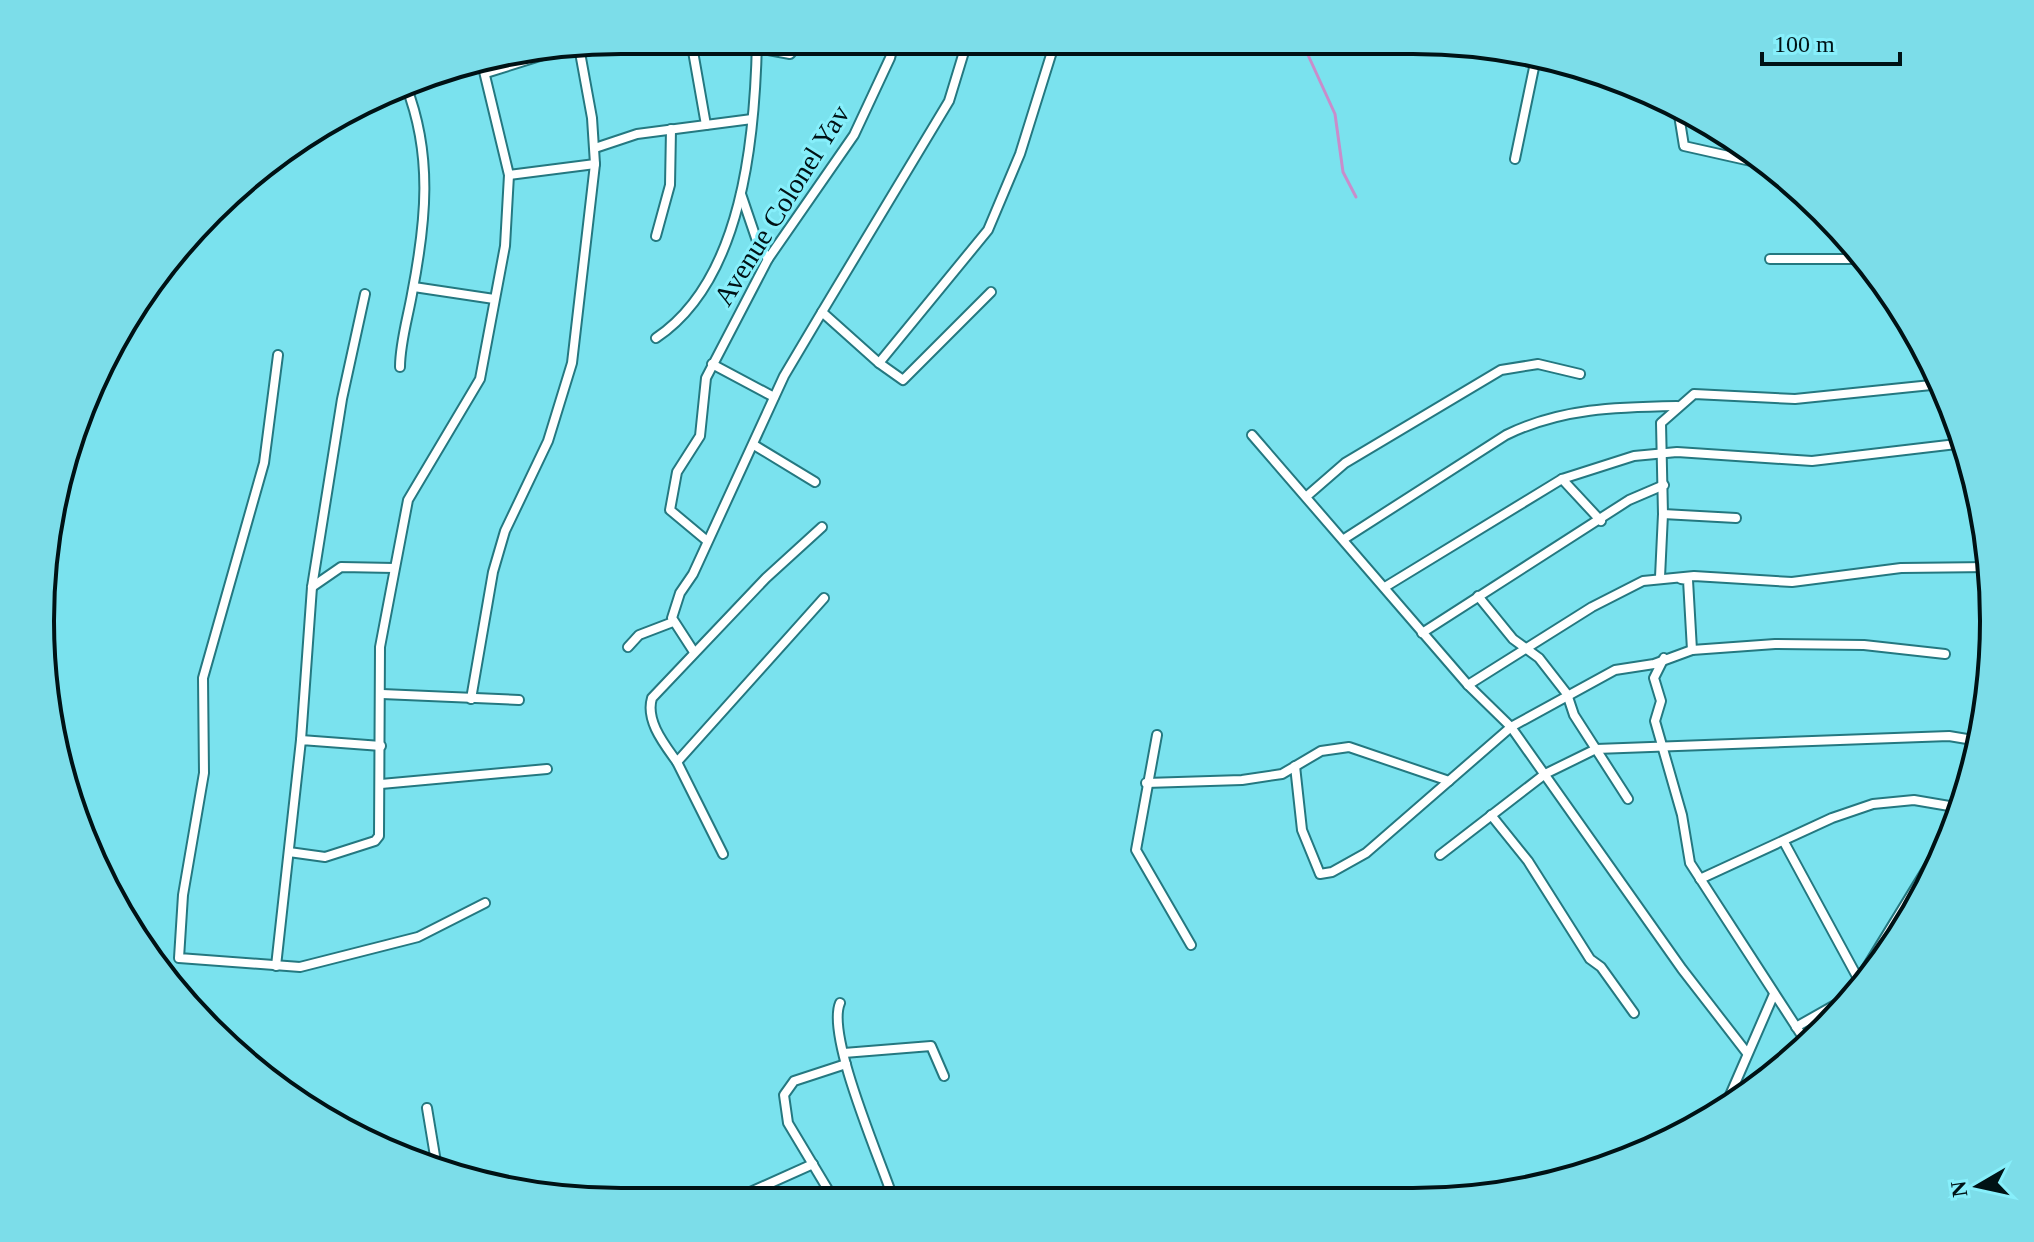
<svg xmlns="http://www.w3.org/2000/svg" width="2034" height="1242" font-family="Georgia,serif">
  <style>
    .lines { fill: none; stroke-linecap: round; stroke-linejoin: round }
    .stream { stroke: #c88dcb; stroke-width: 3 }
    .street-casing { stroke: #247880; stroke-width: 12 }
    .street { stroke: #fff; stroke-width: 8 }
    .labels { text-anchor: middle; stroke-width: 6; stroke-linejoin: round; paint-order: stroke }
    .street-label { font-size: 28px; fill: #001215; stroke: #87effb }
    .rim { fill: none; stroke: #001215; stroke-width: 4 }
  </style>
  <rect width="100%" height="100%" fill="#7ae2ee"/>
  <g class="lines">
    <path class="stream" d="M1303,44l32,70 8,58 13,25"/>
    <defs>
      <g id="street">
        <path d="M691,40l15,85"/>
        <path d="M967,42l-18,59 -127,211 57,51 24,17 88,-88"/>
        <path d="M1184,43l36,6 41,-5"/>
        <path d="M1477,45l18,2"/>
        <path d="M757,48l33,6 6,-7"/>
        <path d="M486,73l73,-23"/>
        <path d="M1678,109l6,37 89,20"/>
        <path d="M595,148l42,-14 115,-15"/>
        <path d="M1515,159l21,-101"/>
        <path d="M509,175l86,-11"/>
        <path d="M741,194l16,47 11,18"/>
        <path d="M656,236l14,-51 1,-56"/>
        <path d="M1770,259h95"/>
        <path d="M414,287l80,12"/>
        <path d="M656,338c87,-58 99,-201 101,-297"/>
        <path d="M278,355l-14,108 -61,215 1,95 -21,122 -4,63 121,9 118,-30 67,-34"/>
        <path d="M879,363l109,-133 32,-76 35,-112"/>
        <path d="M712,364l62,33"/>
        <path d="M400,367c0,-24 8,-50 12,-73 14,-72 21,-139 -6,-208"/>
        <path d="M1252,435l216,250 43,42 171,242 65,84"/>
        <path d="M754,445l61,37"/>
        <path d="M1562,479l39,42"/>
        <path d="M1307,496l38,-33 156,-93 37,-6 42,10"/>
        <path d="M1663,514l73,4"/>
        <path d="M822,527l-56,51 -114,120c-7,23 13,47 25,64l147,-164"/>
        <path d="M1344,539l162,-104c55,-27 111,-28 171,-29"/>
        <path d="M706,540l-36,-30 7,-38 23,-36 6,-58 62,-119 86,-124 36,-77 4,-16"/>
        <path d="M1660,577l3,-63 -2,-91 33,-29 101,5 146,-15"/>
        <path d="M1681,579l7,1 4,70"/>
        <path d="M312,587l29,-20 53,1"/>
        <path d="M1385,587l177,-108 72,-23 43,-4 135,9 153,-18"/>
        <path d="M1478,596l35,43 26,19 28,36 7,21 54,84"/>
        <path d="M1422,633l207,-133 35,-15"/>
        <path d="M628,647l11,-12 34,-13"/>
        <path d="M694,652l-22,-34 8,-25 13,-19 91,-198 38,-64"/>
        <path d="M1664,658l-10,20 7,23 -6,20 27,94 8,48 118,182"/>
        <path d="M1468,685l124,-78 51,-26 51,-5 98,6 109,-14 89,-1"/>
        <path d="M382,694l137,6"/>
        <path d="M471,699l22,-127 12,-41 43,-90 24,-78 23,-199 -3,-46 -13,-71"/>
        <path d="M1157,735l-21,115 55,95"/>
        <path d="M301,740l11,-153 30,-188 23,-105"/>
        <path d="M677,762l46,92"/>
        <path d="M1295,766l7,64 18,44 12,-2 34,-19 145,-126 104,-57 39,-6 38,-14 83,-6 89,1 81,9"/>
        <path d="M1146,783l96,-3 40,-6 39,-23 28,-4 100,34"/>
        <path d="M381,784l166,-15"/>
        <path d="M1491,815l37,46 62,98 11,8 33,46"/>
        <path d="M1784,842l76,140"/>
        <path d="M289,852l36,5 50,-16 4,-5 1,-189 28,-147 72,-121 25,-133 4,-71 -27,-112"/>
        <path d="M1440,855l105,-81 51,-25 353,-13 30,5"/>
        <path d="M1700,879l132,-61 41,-14 41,-4 47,8"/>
        <path d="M276,966l25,-226 80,6"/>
        <path d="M1861,988l3,-16 90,-147"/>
        <path d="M840,1003c-14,33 40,156 53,195"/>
        <path d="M1796,1027l62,-35"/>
        <path d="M844,1053l87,-7 13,30"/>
        <path d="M427,1108l10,60"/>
        <path d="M1724,1109l50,-115"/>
        <path d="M737,1198l76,-34"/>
        <path d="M833,1198l-45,-75 -4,-28 10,-14 52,-17"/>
      </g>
    </defs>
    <use href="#street" class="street-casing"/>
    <use href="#street" class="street"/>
  </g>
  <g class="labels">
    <g class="street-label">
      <text transform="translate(781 205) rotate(-58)" y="10">Avenue Colonel Yav</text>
    </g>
  </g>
  <path d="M0 0H2034V1242H0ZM621 54H1413A567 567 0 0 1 1980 621V621A567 567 0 0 1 1413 1188H621A567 567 0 0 1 54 621V621A567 567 0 0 1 621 54Z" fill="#7cdde9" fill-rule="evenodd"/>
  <path class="rim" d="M621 54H1413A567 567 0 0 1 1980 621V621A567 567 0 0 1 1413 1188H621A567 567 0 0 1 54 621V621A567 567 0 0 1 621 54Z"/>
  <g transform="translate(1978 1186) rotate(261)" stroke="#87effb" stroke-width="6" paint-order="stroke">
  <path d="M0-6L14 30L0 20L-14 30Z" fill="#001215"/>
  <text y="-12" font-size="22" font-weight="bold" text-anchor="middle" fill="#001215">N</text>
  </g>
  <path d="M1762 52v12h138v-12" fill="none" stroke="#001215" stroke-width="4"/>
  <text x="1774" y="52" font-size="24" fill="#001215" stroke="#87effb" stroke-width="6" paint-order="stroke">100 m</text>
</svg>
